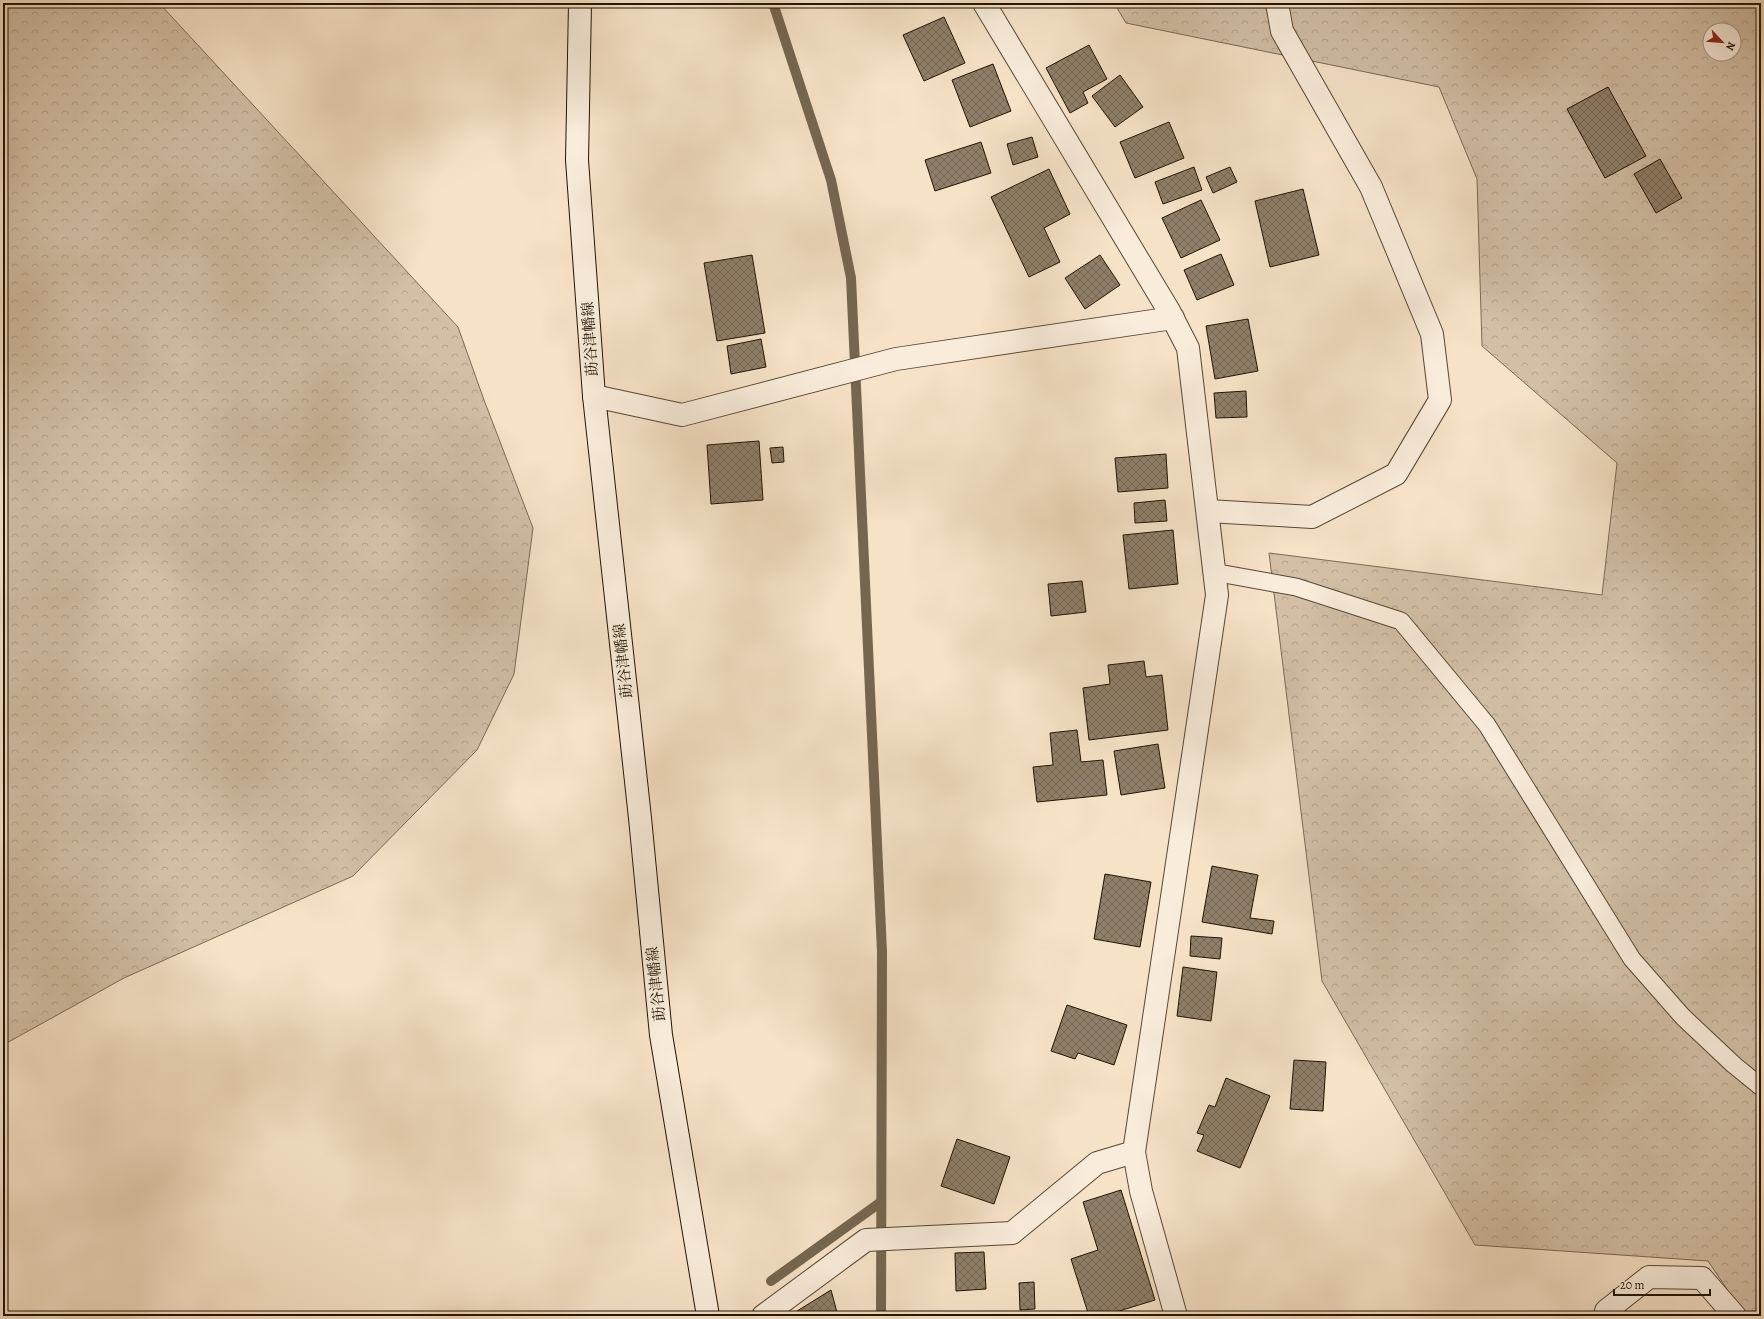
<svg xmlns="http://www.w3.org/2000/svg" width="1764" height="1319" font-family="Alegreya,'Noto Serif JP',serif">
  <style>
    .forest { fill: url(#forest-crowns); stroke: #7a6a54; fill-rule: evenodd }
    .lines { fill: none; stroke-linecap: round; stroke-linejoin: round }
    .stream { stroke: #766650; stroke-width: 10 }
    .building { fill: url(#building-cross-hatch); stroke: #211403 }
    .service-casing { stroke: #564834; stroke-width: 19 }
    .minor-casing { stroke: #564834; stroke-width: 24 }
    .tertiary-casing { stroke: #564834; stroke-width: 24 }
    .secondary-casing { stroke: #211403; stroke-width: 24 }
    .service { stroke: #f9ecdb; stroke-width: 17 }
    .minor { stroke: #f9ecdb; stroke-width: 22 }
    .tertiary { stroke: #f9ecdb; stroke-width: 22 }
    .secondary { stroke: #f9ecdb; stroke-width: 22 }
    .labels { text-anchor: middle; stroke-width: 4; stroke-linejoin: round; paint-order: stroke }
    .street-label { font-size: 15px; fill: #211403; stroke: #f9ecdb }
  </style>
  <defs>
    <pattern id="forest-crowns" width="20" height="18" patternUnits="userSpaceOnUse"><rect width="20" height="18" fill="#d2bfa6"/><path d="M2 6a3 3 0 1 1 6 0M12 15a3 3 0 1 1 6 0" fill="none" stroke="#b4a38d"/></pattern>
    <pattern id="building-cross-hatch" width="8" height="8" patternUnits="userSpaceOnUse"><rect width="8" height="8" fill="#907f69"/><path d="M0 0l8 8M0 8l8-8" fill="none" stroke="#756754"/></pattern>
  </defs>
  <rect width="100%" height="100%" fill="#f6e2c7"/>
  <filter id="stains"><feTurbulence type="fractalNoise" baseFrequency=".005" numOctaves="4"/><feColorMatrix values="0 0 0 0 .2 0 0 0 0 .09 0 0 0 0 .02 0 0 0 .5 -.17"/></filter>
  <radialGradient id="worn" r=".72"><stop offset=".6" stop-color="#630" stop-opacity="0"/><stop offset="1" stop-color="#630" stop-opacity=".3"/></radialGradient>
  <g class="forest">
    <path d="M3,3h156l299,324 26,73 49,128 -19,146 -37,76 -124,126 -229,102 -121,67z"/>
    <path d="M1114,3h647v1313h-16l-37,-55 -233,-16 -153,-264 -53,-428 333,42 15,-132 -135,-117 -5,-167 -38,-92 -313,-64zM1710,30h24v24h-24z"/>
  </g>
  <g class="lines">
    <g class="stream">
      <path d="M773,3l58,177 20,98 31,674 -1,364"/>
      <path d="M771,1281l110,-79"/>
    </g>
  </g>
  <g class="building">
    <path d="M944,17l21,46 -41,18 -21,-46z"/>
    <path d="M1089,45l18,34 -24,13 5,11 -18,10 -24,-45z"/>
    <path d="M993,64l18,47 -41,16 -18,-47z"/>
    <path d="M1120,75l23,32 -28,20 -23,-31z"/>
    <path d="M1608,87l38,69 -41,22 -38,-69z"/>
    <path d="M1169,122l15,36 -49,20 -15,-36z"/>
    <path d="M1032,137l6,20 -25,8 -6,-21z"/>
    <path d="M981,142l10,31 -56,18 -10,-31z"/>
    <path d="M1660,159l22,39 -26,15 -22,-39z"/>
    <path d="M1194,167l8,23 -39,14 -8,-22z"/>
    <path d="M1230,167l7,15 -24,11 -7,-16z"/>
    <path d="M1049,169l21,45 -26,14 16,34 -31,15 -38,-80z"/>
    <path d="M1303,189l16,66 -49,12 -15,-66z"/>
    <path d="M1201,200l19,40 -39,18 -19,-40z"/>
    <path d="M1221,254l13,31 -37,15 -13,-30z"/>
    <path d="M752,255l13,78 -48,8 -13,-78z"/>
    <path d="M1100,255l20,30 -35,24 -20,-31z"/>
    <path d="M1248,319l10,52 -43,8 -9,-53z"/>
    <path d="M761,339l5,28 -35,7 -4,-28z"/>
    <path d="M1246,391l1,26 -31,1 -2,-25z"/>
    <path d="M759,441l4,59 -52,4 -4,-59z"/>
    <path d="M783,447l1,15 -12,1 -2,-15z"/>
    <path d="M1166,454l2,34 -50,4 -3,-34z"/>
    <path d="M1165,500l2,21 -32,2 -1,-20z"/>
    <path d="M1173,530l5,54 -49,5 -6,-54z"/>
    <path d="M1082,581l4,31 -35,4 -3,-32z"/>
    <path d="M1144,661l2,16 16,-2 6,55 -79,10 -6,-52 27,-4 -2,-19z"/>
    <path d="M1077,730l4,32 22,-2 4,35 -70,7 -4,-35 20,-2 -3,-32z"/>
    <path d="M1158,744l7,44 -44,7 -7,-44z"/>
    <path d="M1212,866l46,9 -8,43 24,3 -2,13 -70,-12z"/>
    <path d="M1105,874l46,8 -11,65 -46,-8z"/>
    <path d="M1191,936l31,2 -2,21 -30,-3z"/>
    <path d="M1183,967l34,5 -6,49 -34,-5z"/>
    <path d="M1067,1005l60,20 -13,40 -36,-12 -3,6 -24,-8z"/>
    <path d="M1294,1060l32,2 -3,49 -33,-2z"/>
    <path d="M1226,1078l44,18 -30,72 -43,-17 7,-16 -7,-2 12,-28 6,2z"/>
    <path d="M957,1139l53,18 -16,47 -53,-18z"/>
    <path d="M1121,1190l34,110 -52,16h-14l-18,-57 27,-9 -15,-48z"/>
    <path d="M984,1252l2,37 -30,2 -1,-38z"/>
    <path d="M1034,1282l1,27 -15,1 -1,-27z"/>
    <path d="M831,1290l7,26h-49z"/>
  </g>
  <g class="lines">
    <defs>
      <path id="service" d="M1213,572l83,15 105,34 86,104 145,234 51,58 51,48 27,22"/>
      <g id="minor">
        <path d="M984,3l185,308 19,37 29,247 -83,557 7,39 35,125"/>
        <path d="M594,396l88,19 214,-56 277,-41"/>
        <path d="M763,1316l103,-76 146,-7 85,-70 37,-11"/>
        <path d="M1605,1316l1,-5 43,-34 53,1 33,38"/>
      </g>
      <path id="tertiary" d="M1208,511l104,6 84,-43 44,-74 -8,-66 -61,-147 -89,-156 -5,-28"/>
      <path id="secondary" d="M580,3l-3,157 17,236 46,422 21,217 47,281"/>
    </defs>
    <use href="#service" class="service-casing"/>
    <use href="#minor" class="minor-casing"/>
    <use href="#tertiary" class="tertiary-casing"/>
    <use href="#secondary" class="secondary-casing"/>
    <use href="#service" class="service"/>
    <use href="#minor" class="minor"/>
    <use href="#tertiary" class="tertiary"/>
    <use href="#secondary" class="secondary"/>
  </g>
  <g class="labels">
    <g class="street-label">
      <text transform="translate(590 339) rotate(-94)" y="5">莇谷津幡線</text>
      <text transform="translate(623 661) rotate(-96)" y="5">莇谷津幡線</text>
      <text transform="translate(656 984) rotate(-96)" y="5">莇谷津幡線</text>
    </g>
  </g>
  <rect width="1764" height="1319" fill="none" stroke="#f6e2c7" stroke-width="16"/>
  <rect x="4" y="4" width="1756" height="1311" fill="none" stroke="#211403" stroke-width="2"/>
  <rect x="8" y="8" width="1748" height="1303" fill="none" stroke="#211403"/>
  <g transform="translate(1722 42) rotate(116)"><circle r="19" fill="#f9ecdb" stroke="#a39685"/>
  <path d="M0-3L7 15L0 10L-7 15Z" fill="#8f2418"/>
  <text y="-6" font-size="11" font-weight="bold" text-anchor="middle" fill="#211403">N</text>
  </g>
  <path d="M1614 1289v6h96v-6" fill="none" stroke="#211403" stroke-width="2"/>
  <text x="1620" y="1289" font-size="12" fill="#211403" stroke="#f9ecdb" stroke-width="3" paint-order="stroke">20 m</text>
  <rect width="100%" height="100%" filter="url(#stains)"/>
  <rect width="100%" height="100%" fill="url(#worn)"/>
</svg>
